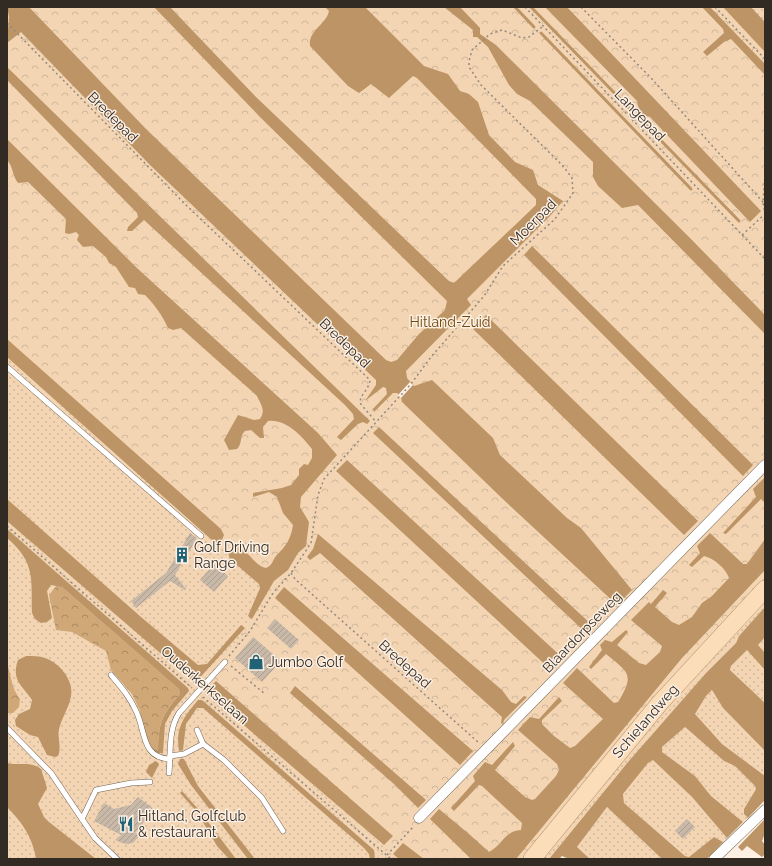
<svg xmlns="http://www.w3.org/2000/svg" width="772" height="866" font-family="Raleway,sans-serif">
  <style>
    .grass { fill: url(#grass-dots) }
    .forest { fill: url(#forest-crowns) }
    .park { fill: url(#park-crowns) }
    .water { fill: #bc9465 }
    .pier { fill: #fdf0e2 }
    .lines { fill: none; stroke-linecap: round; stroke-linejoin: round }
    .stream { stroke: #bc9465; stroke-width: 3 }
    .building { fill: url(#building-hatch) }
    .lane-casing { stroke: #756758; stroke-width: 6 }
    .street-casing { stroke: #756758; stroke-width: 11 }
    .primary-casing { stroke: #b39066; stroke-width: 18 }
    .path { stroke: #92897f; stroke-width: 1.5; stroke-dasharray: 2 3; stroke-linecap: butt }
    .lane { stroke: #fff; stroke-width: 5 }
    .street { stroke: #fff; stroke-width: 10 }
    .primary { stroke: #fbddb9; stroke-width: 17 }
    .labels { text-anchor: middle; stroke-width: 3; stroke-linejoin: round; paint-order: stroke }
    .street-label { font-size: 14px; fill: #312b24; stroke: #fdf0e2 }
    .park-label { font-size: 14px; fill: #6f470d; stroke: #fdf0e2 }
    .poi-label { font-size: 14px; fill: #312b24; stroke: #fdf0e2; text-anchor: start }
  </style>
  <defs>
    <pattern id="grass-dots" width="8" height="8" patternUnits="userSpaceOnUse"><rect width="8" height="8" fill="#f3d5b3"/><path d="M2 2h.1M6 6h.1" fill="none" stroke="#d1b79a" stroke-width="1.8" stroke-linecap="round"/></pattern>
    <pattern id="forest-crowns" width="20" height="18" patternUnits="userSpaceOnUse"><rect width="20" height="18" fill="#d0a878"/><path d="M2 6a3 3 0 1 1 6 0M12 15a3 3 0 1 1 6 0" fill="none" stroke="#a98962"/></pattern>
    <pattern id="park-crowns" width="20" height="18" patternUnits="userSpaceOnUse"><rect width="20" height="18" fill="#f3d5b3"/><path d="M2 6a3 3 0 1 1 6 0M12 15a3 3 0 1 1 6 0" fill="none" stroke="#d1b79a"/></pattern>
    <pattern id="building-hatch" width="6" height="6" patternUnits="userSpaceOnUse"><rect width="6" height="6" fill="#c8b8a7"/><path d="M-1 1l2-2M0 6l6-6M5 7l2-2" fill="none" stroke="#ac9e90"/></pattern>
  </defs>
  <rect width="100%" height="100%" fill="#fdf0e2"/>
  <g class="grass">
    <path d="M751,7h14v15z"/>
    <path d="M7,151l461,708h-461z"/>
    <path d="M765,599v8l-26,29 -3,7 -30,30 -78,89 -79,97h-11l90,-110z"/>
    <path d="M765,637v16l-7,-8z"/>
    <path d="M747,650l18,20v33l-35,-33 1,-4z"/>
    <path d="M712,690l11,18 42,43v25l-43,-32 -24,-25 -3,-5 11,-18z"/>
    <path d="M685,727l39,34 11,5 20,20 1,3 -12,20v5l4,4 -5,4 -32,-26 -16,-20 -33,-24v-5z"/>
    <path d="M653,759l39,38 31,35 4,6 -4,4 -9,-5 -25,20 -4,-1 -61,-53 -1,-9 25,-31z"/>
    <path d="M607,807l55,52h-72l-13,-12z"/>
  </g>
  <g class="forest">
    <path d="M57,585l5,2 117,102 1,5c-20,24 -21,27 -22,58h-3l-5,-4 -9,-27 -1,-10 -8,-17 -21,-24 -5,-19 -34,-19 -16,-2 -7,-35z"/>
    <path d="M7,664c5,13 4,24 13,35l-1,8 -6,6h-6z"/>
  </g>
  <path class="park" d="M7,7h721l37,39v539l-242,274h-125l-195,-171 73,-99 -269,-240z"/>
  <g class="water">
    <path d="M7,7h22l117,122 240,231 5,2 6,-2 22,-26 26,-24 2,-9 -187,-184 -106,-110h16l86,90 193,184 5,2 82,-78v-6l-119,-121 -4,-2 -24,22 -18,-14 -12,9 -11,-7 -38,-40c-2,-16 16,-21 19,-35l-4,-4h40l59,59 24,8 12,17 9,3 9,8 11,33 26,27 18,8 5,15 25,16 -13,15 -83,83 4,6 -65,66 1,7 7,8 18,-6 61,58 7,17 67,63 14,10 51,62 -15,15 -110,-102 -105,-101 -1,-5 -4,-4h-4l-19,19 -1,-3 14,-15 -1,-6 -3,-1 -18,14 11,-16v-5l-226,-215 -129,-133 -14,11 2,-26z"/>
    <path d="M444,7h16l20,21v6l16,11 196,195 73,75v19l-127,-129 -16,3 -24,-22 -5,-9v-15l-63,-61 -13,-7 -8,-9 -21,-38 -11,-10h-4v-7z"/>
    <path d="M545,7h22l194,204 -11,11 -100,-105 -4,-1 -5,3 -4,-2v-4l2,-3 -2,-9z"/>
    <path d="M702,7h8l55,57v11l-34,-36 -7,3 -17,14 -4,-4 21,-19 -1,-4z"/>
    <path d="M723,7h28l14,15v30z"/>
    <path d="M7,67l363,354 -3,3 -4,-2 -5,2 -17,16 -4,-3 17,-18 -1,-5 -8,-9 -201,-185 -12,11h-5l1,-4 10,-10 -1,-4 -130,-133z"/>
    <path d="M7,139l131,130 180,164 19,22 -36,42 -1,10 9,15 -3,24 -8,7 -10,17 -14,11 -22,38 -4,-3 12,-28 -1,-4 -29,-25 -2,-7 6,-6c14,2 19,19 32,22 7,-3 6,-7 10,-12 10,-10 15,-17 17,-31l-10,-12 -6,-16 -8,-5 -16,5v-4l29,-5 9,-3 8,-10v-6l5,-5 4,1 4,-7v-9c-11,-14 -26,-30 -44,-28l-5,6 1,11h-4l-9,-8 -6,1c-6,5 -2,12 -8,18l-8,1 -5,-10 14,-25 16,5 6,-1c6,-9 1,-14 -3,-23l-76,-68 -8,2 -5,-2c-6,-13 -13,-23 -23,-33l-7,-1 -3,-6 -6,-1 -13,-20 -7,-4 -3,-6 -13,-11 -10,1 -6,-7 2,-5 -3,-3 -7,2 -4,-1 1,-14 -38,-37 -10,1c-6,-8 -5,-17 -11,-23z"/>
    <path d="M532,246l221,219 -10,11 -219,-221z"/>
    <path d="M486,315l212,206 -14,14 -211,-206z"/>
    <path d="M7,339l214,190 3,6 -3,7 -3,2 -5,-3 -206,-184z"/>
    <path d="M379,427l213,198 7,-2 -11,10 -4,-2 -211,-198z"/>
    <path d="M347,460l217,199 -12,12 -216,-200z"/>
    <path d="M765,477v26l-4,-4 -35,35 -3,-1 33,-36 -3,-8z"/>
    <path d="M7,499l134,118 57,48 9,-1 34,-39 4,3 -50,55 -188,-162z"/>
    <path d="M7,529l181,159 1,3 -17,20 -7,13 -2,29h-5c1,-31 2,-35 22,-59l-1,-5 -117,-102 -11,-2 -4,6 5,27 -5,4 -6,1 -6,-4 -3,-6c-1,-34 4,-50 -25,-75z"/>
    <path d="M710,533l33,31h4l18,-25v31l-83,88 -166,201h-45l-41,-40 9,-10 30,25 20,18c14,-7 15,-21 32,-22l1,-7 -40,-37 -3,-1 -25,26 -3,-3 24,-27 -2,-5 12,-14 7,3 21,-23 2,4 -20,24 30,27 7,3 3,-1 21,-23 3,-6 -2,-6 -39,-34 12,-13 9,2 20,-22 3,4 -20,19v4l12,12 16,12 5,-2 28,-27 -40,-36 14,-15 37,35 4,-1c17,-28 11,-29 -12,-48l-15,15 -2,-2 13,-17 -2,-5 5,-5 7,2 14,-12 2,2 -11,13 22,18 7,2 14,-13 2,-6 -31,-26 18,-18 2,2 12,-14 4,3 -12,14 17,15 7,3 13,-8 10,-14 10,-7 17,-18c-3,-9 -15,-20 -25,-22l-12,11 -3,-2 11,-12 -3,-7z"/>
    <path d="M318,534l184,156 9,12 5,2 8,-8 3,1 -23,23 -1,4 -2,-1 1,-6 -182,-164 -10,7 -3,-3 6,-8z"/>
    <path d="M284,587l189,164 -13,14 -185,-167z"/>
    <path d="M765,607v30l-7,8 7,8v17l-18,-20 -16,16 -1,4 35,33v48l-42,-43 -11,-18 -6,6 -11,18 27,30 43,32v24l-17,18 -4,-4v-5l12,-20 -1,-3 -20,-20 -11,-5 -39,-34 -23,20v5l33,24 16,20 32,26 -16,16 -35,-41 -39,-37 -5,3 -25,31 1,9 61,53 4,1 25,-20 9,5 -16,17h-45l-55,-52 -30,40 13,12h-21l-7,-3 -3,3h-10l79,-97 78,-89 30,-30 3,-7z"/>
    <path d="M26,656c7,0 13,0 19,2 15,5 29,23 26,38 -2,12 -9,21 -12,33 -2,9 3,18 -1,27l-3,1 -8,-2 -9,-18 -8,-2 -14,-9 -1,-6 4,-6 11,-5 2,-9c-10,-15 -21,-20 -14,-40z"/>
    <path d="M216,681l177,155 -9,9 -179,-153z"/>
    <path d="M295,686l131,114 -8,8 -24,-24 -104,-91z"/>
    <path d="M198,700h4l172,150 1,9h-5l-1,-5 -5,-6 -161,-140h-6l-11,16 -3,26 -4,1c-4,-24 5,-34 19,-51z"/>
    <path d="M180,759h4l14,27 57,73h-7l-57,-74 -13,-21z"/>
    <path d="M156,761l3,3 -7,14 -6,-6 3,-7z"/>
    <path d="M7,763c12,3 23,-2 34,6l6,19 -9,16 6,13 5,5 47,37h-60c-3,-21 -14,-37 -29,-52z"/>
    <path d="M182,791l17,19 37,49h-7l-12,-13 -20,-34 -17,-19z"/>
    <path d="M765,819v14l-3,8 3,4v9l-3,3 -15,-11 -5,5 -4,-4z"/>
    <path d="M403,843l21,16h-25l-6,-5z"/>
  </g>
  <path class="pier" d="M410,382l3,3 -12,13 -3,-3z"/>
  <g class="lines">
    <g class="stream">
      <path d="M515,7l19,20"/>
      <path d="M531,7l99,102"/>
      <path d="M541,33l150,156"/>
      <path d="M644,123l95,98"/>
    </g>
  </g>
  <g class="building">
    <path d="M190,533l7,5 -22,37 11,14 -1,1 -15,-9 -34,27 -5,-7 35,-28z"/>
    <path d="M214,564l14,12 -14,16 -14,-12z"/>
    <path d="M275,619l24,21 -8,9 -24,-21z"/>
    <path d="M253,637l28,24 -19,21 -27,-24z"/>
    <path d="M138,797l16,12 -19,24 5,2 -7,8 -7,1 -6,-2 -5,-2 6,-5 -27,-14 10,-18 10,6 17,-4z"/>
    <path d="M687,819l8,8 -12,12 -8,-8z"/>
  </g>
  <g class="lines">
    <defs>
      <g id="lane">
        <path d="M7,367l194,169"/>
        <path d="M111,675c10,12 19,22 25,36 10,20 5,47 34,48"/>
        <path d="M7,728l44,45 31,46"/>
        <path d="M203,744l21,16 38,38 21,33"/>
        <path d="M170,756l14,-2 19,-10 -6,-14"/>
        <path d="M169,773c2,-21 -1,-43 10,-60l46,-51"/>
        <path d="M117,859l-22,-21 -13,-19 14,-29 35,-7 19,-1"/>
      </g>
      <g id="street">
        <path d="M419,818l346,-353"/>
        <path d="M714,859l51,-49"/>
      </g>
      <path id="primary" d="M532,859l127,-155 106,-115"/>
    </defs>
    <use href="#lane" class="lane-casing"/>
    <use href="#street" class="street-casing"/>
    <use href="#primary" class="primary-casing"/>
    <g class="path">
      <path d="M525,7l240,252"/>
      <path d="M581,7l71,72 111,123"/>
      <path d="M715,7l50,52"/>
      <path d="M7,10l4,-3"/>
      <path d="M7,23l179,182 184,175c-1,10 -10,14 -10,23l16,19"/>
      <path d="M742,235l23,-21 -2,-12 2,-27"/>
      <path d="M7,526l185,162"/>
      <path d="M291,573l4,6 184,164"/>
      <path d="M229,656l21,-25 23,-38 18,-20 20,-30 7,-48 6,-16 87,-95 20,-27 53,-61 19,-30 52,-47 18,-26 -1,-15 -9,-12 -82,-81 -12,-18v-6l3,-11 18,-16 12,-4 20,8 7,-1 13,-10"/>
      <path d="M231,666l34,28"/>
      <path d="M203,697l188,162"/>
      <path d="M387,855l27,-29"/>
    </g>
    <use href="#lane" class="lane"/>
    <use href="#street" class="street"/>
    <use href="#primary" class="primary"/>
  </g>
  <defs>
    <symbol id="building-bare" viewBox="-9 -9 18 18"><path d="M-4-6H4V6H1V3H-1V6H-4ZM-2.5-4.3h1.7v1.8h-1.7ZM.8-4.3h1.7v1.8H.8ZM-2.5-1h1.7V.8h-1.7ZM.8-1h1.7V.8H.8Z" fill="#206376" stroke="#fdf0e2" stroke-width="2.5" paint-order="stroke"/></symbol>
    <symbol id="shop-bare" viewBox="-9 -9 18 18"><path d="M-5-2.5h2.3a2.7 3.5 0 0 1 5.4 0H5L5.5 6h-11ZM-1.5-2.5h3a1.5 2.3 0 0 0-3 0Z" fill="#206376" stroke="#fdf0e2" stroke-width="2.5" paint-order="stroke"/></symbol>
    <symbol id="restaurant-bare" viewBox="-9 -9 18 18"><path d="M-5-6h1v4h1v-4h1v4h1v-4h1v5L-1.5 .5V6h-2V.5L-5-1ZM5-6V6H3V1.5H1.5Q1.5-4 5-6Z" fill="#206376" stroke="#fdf0e2" stroke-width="2.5" paint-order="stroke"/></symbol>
  </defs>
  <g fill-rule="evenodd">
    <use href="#building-bare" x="171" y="544" width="22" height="22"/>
    <use href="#shop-bare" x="245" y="651" width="22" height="22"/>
    <use href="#restaurant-bare" x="115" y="813" width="22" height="22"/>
  </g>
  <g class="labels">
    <g class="street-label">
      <text transform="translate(640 115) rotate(46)" y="5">Langepad</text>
      <text transform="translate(113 117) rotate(45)" y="5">Bredepad</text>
      <text transform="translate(533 222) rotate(-45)" y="5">Moerpad</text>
      <text transform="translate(345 343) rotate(44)" y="5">Bredepad</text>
      <text transform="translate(582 632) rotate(-46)" y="5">Blaardorpseweg</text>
      <text transform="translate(405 664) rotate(42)" y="5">Bredepad</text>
      <text transform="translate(205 685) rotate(41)" y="5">Ouderkerkselaan</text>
      <text transform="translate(645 721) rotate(-49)" y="5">Schielandweg</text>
    </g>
    <g class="park-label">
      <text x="450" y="327">Hitland-Zuid</text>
    </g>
    <g class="poi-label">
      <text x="194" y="552">Golf Driving<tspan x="194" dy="16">Range</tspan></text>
      <text x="268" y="667">Jumbo Golf</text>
      <text x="138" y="821">Hitland, Golfclub<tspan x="138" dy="16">&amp; restaurant</tspan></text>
    </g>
  </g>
  <rect width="772" height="866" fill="none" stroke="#312b24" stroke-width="16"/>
</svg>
